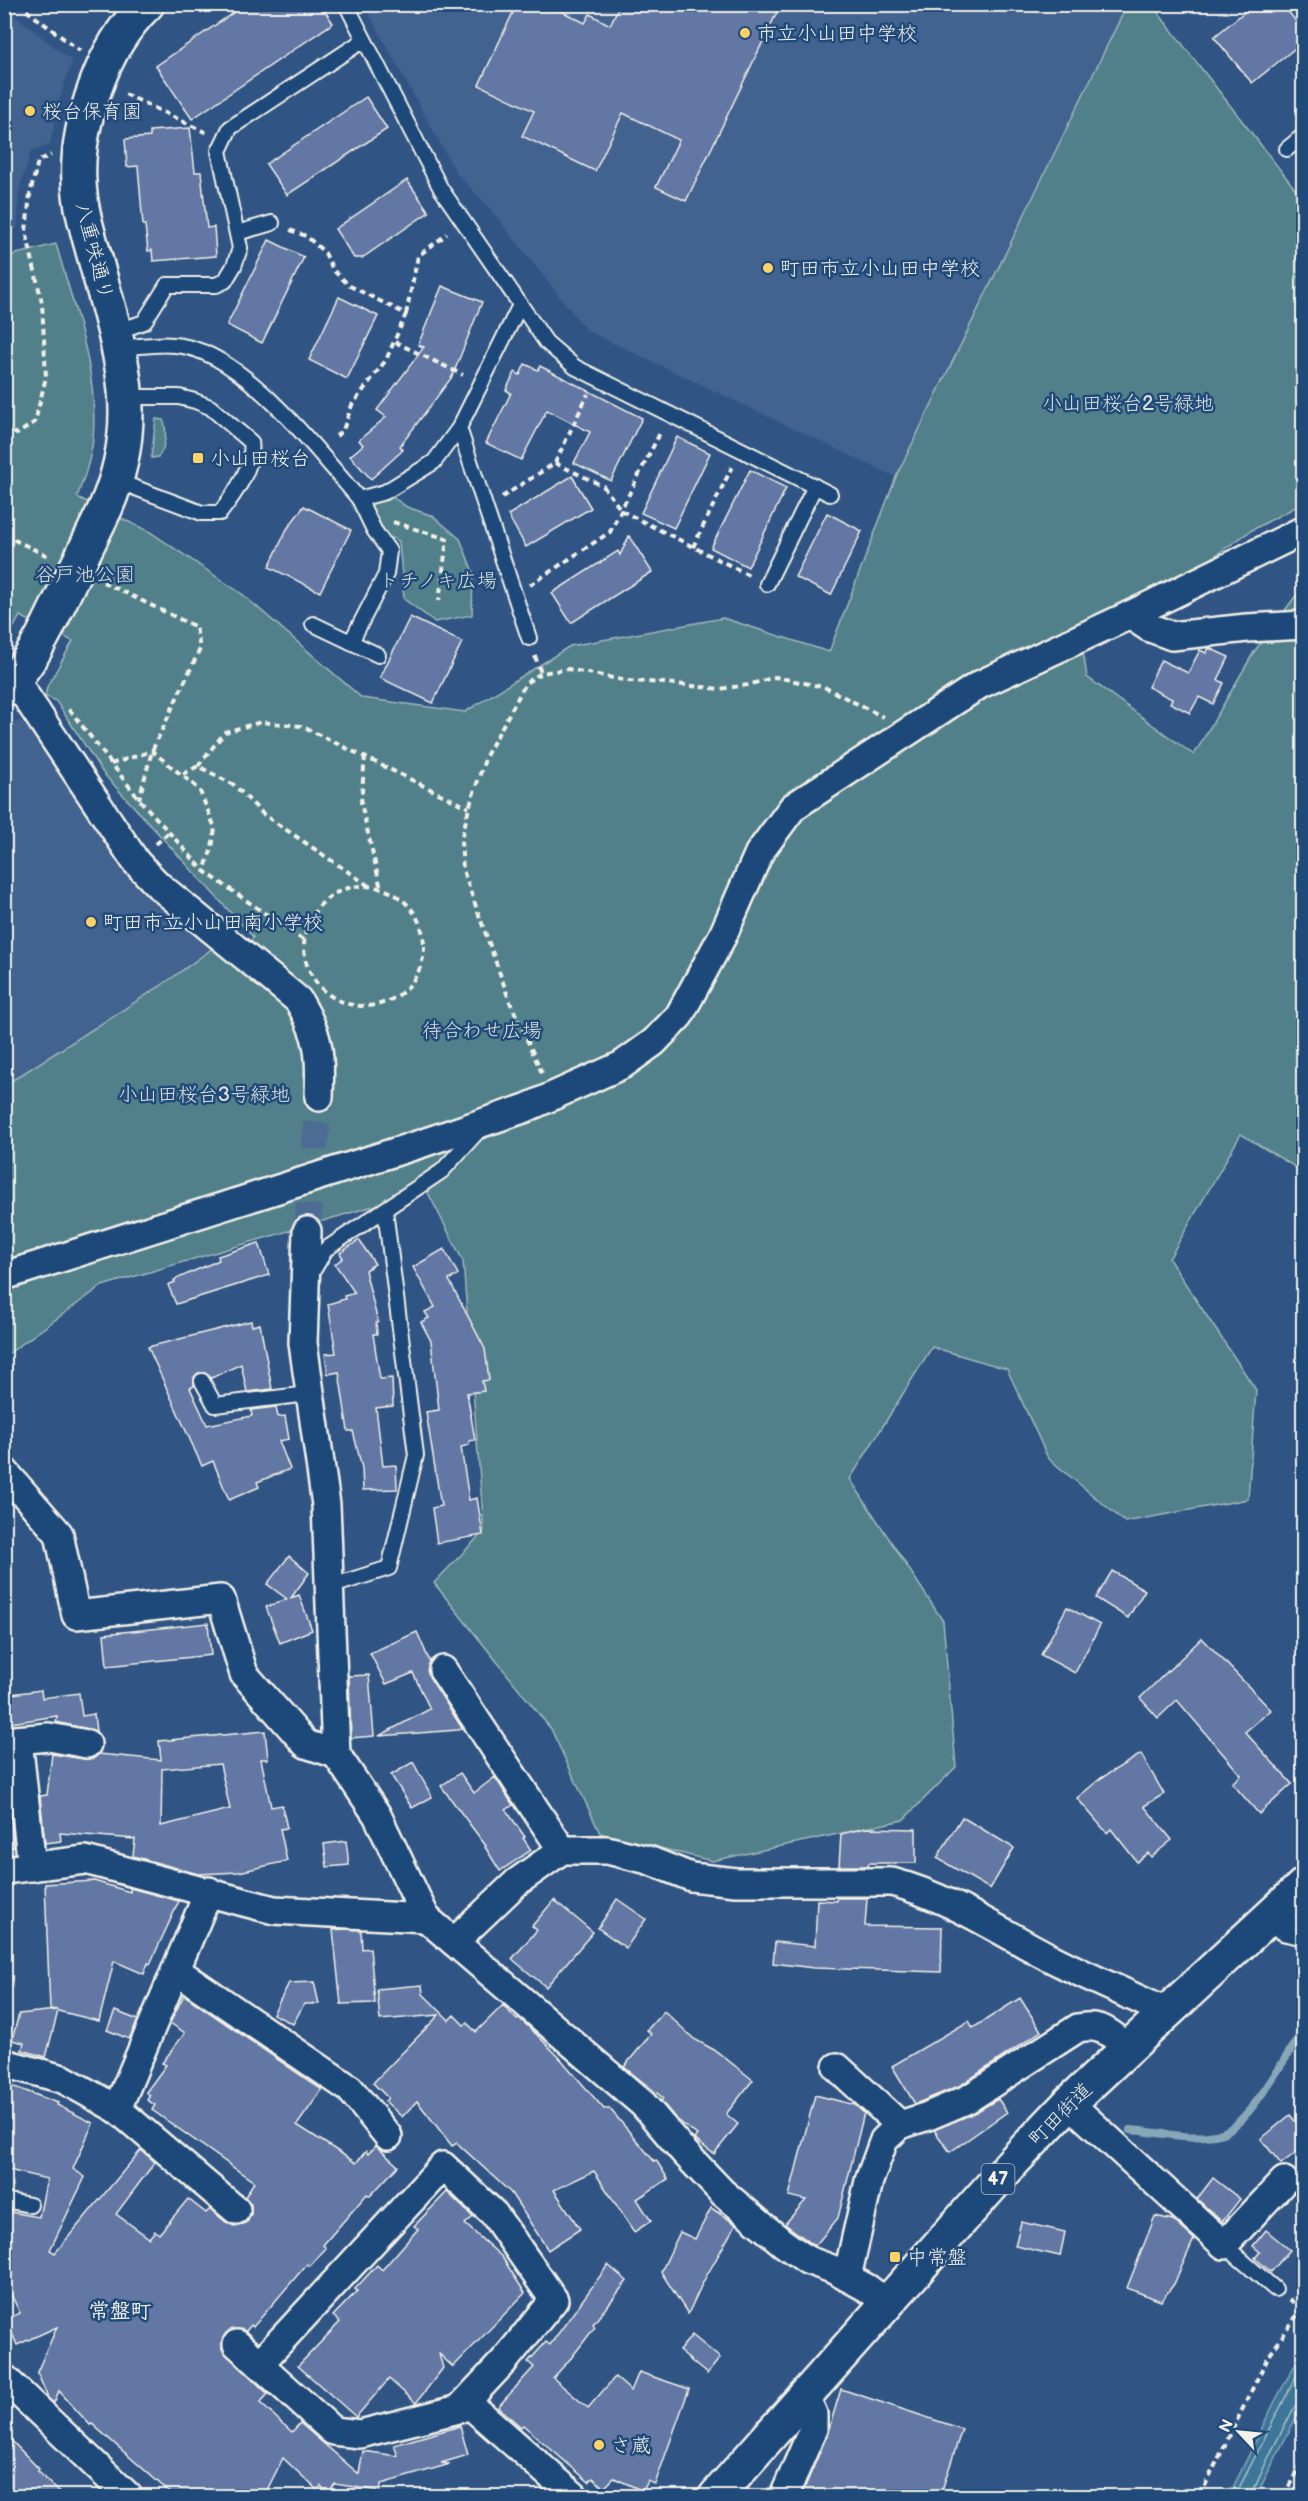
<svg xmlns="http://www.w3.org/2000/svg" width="1308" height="2501" font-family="'Balsamiq Sans','Klee One',sans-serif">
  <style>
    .built { fill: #436290 }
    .green { fill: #51808a; stroke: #a2b8b9; stroke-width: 1.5 }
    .water { fill: #3e7698; stroke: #87a7b8; stroke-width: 1.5 }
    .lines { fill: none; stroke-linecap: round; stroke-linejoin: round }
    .shore { stroke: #abc0c8; stroke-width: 1.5 }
    .stream { stroke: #87a7b8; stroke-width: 8 }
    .building { fill: #6277a3; stroke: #f4f1e8; stroke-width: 1.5; fill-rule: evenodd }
    .street-tunnel { stroke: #4d6c94; stroke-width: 27; stroke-dasharray: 27 14; stroke-linecap: butt }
    .lane-casing { stroke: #f4f1e8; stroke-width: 18 }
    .street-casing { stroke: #f4f1e8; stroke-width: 32 }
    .secondary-casing { stroke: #f4f1e8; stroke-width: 38 }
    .primary-casing { stroke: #f4f1e8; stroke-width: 38 }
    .path { stroke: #f4f1e8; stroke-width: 4; stroke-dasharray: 6 4.5; stroke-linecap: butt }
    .lane { stroke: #1f4a7a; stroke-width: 14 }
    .street { stroke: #1f4a7a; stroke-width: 27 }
    .secondary { stroke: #1f4a7a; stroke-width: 33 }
    .primary { stroke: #1f4a7a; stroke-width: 33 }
    .secondary-bridge-casing { stroke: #f4f1e8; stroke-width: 38; stroke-linecap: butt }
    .secondary-bridge { stroke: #1f4a7a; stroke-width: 33 }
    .poi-dot { fill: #ffd166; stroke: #1f4a7a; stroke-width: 2 }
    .labels { text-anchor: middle; stroke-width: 5; stroke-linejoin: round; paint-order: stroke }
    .shield { fill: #1f4a7a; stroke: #b4bfc7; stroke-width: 1.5 }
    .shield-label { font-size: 18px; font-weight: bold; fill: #f4f1e8 }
    .poi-label { font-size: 20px; fill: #f4f1e8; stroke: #1f4a7a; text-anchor: start }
    .street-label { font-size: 20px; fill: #f4f1e8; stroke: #1f4a7a }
    .park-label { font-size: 20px; fill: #dce0da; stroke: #1f4a7a }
    .neighbourhood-label { font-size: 21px; font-weight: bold; fill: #f4f1e8; stroke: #1f4a7a }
  </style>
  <rect width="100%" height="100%" fill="#305585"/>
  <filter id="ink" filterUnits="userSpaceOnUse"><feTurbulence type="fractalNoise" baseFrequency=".0167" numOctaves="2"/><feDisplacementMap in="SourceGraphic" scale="12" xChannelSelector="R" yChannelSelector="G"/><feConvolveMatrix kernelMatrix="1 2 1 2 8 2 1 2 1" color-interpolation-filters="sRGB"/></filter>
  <g filter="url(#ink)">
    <g class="built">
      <path d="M364,5h763l-231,472 -310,-147 -98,-124 -31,-32z"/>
      <path d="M5,8l67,53 -12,36 -10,48 -19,6 -12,39 -2,38 -12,5z"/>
      <path d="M17,721l14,3 92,146 22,25 67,54 -50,36 -157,100 -1,-354z"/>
    </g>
    <g class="green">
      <path d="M1127,5h25l151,194v304l-51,27 -122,85 -49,23 6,39 107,78 60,-103 49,-66v586l-62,-38 -72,125 87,131 -8,109 -123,23 -77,-64 -41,-89 -75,-22 -82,132 93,142 13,146 -53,53 -191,41 -112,-28 -49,-104 -117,-146 50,-52 -21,-270 -43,-84 -43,28 -275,81 -97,70v-271l157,-100 50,-36 25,13 16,-25 -150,-164 -47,-72 -11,-5 2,-9 26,-46 -53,-25 -15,27v-386l51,-13c18,64 43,128 37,195 -2,20 -9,39 -16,58l73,35 92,62 120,104 103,14 105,-66 153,-28 106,34 67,-175z"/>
      <path d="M156,419l7,1c5,9 2,30 -5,37l-7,1z"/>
      <path d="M385,492l22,15 26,9 27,23 13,33 -1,43 -37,7 -31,-23 -5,-58 -25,-11 -15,-31z"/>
    </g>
    <path class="water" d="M1303,2350v54l-47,92h-27l45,-93z"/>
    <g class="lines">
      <g class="shore">
        <path d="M1235,2496l69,-135"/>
        <path d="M1251,2496l19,-42 25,-48 9,-3"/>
      </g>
      <path class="stream" d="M1131,2130c28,2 61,11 88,4 30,-7 66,-79 85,-104"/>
    </g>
    <g class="building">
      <path d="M246,4h74l13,19 -141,96 -36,-53z"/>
      <path d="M517,4h30l38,19 5,-9 20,11 10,-21h161l-95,197 -30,-14 23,-47 -56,-27 -28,58 -73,-35 12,-25 -55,-26z"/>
      <path d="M1254,4h28l22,27v10l-52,42 -38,-46z"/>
      <path d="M366,97l21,32 -100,66 -21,-31z"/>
      <path d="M190,128l5,44h6l6,56 7,-1 2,29 -63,5 -1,-11 -4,1 -3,-26h-2l-5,-59 -11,1 -2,-28 25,-2v-6z"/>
      <path d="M407,180l22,32 -67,46h-8l-19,-29z"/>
      <path d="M269,240l35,17 -42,86 -35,-18z"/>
      <path d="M442,286l40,16 -30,75 -52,69 3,4 -32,29 -21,-23 13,-11 -4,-5 27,-23 -9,-7 47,-63 -6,-2z"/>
      <path d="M339,297l39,19 -31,63 -38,-19z"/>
      <path d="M525,364l13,6 2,-4 102,52 -31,63 -37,-18 16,-31 -43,-22 -26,50 -35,-17 25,-50 -5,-3 9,-18 5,3z"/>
      <path d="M677,437l33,16 -36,75 -33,-15z"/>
      <path d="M750,470l36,18 -38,79 -37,-19z"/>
      <path d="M572,476l19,32 -65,39 -18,-32z"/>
      <path d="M304,506l47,24 -31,62 -51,-25 18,-38z"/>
      <path d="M827,513l35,18 -31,64 -36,-18z"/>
      <path d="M629,536l23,36 -81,51 -19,-30 66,-42 2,4z"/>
      <path d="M410,617l52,25 -29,61 -53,-25z"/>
      <path d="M1209,648l20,9 -11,23 6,3 -11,21 -14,-7 -9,16 -20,-10 2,-4 -24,-12 13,-27 27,13 12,-23 6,3z"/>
      <path d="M359,1240l16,24 -10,6 13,52 -2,1 1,11h-4l7,45 12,-1 1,28 -17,2 7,58 13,-1 1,24 -34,1 -1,-22 -9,-37h-5l-9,-59 -11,2 -3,-20 11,-1 -8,-49 17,-5 -1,-3 11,-3 -20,-29 8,-6 -3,-5z"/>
      <path d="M259,1243l10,32 -93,29 -8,-19 7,-3 -1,-2 45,-20 -1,-4z"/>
      <path d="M444,1249l14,25 -9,6 36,69 4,31 -7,1 2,10 -17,2 8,47 -6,1v4l-8,2 8,53 8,-2 6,37 -46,8 -5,-35 9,-2 -15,-94 13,-2 -8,-69 -10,-19 8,-4 -4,-6 10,-5 -22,-40z"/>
      <path d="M251,1321l1,5 8,-2 12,65 -25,3 -6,-28 -30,14 -5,-5h-8l-4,4v9l-4,2 17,37 45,-9 -1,-6 25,-3 2,10 7,-1 4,23 -10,2 11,28 -33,13 2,5 -30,13 -16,-39 -11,5 -54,-119z"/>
      <path d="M289,1556l20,17 -18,25 8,-3 13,35 -32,13 -14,-36 21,-8 -20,-15z"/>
      <path d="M1112,1571l33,19 -17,28 -32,-20z"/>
      <path d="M1067,1607l33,18 -25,48 -34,-18z"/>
      <path d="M208,1623l3,32 -104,11 -3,-32z"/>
      <path d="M417,1632l13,30 -3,8 3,8 32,50 -4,2 -79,6 51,-27 -17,-36 -27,11 -16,-31z"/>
      <path d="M1202,1638l69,72 -26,22 47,52 -33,30 -27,-31 9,-8 -64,-75 -19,18 -18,-20z"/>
      <path d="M369,1675l5,61 -23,2 -2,-62z"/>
      <path d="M41,1690l1,8 37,-5 3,23 12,-2 2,17 -40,-9 1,-6 -53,8v-29z"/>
      <path d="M265,1731l3,28h-7l10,48 11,-2 5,23 -7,1 7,32 -48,11 -41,2 -65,-18 2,-17 -75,-6 1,8 -16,2 -5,-47 7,-1 5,-41 32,5h9l6,-5 62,6 -2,-19zM220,1764l10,45 -69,17 1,-58v1z"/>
      <path d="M1141,1754l23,40 -20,12 28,34 -21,17 -3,-4 -11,9 -26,-33 -4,4 -30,-35 24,-20z"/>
      <path d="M413,1762l19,35 -20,11 -21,-33z"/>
      <path d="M460,1773l14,20 21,-16 18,28 -7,5 19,27 -2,1 8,12 -31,21 -15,-24 1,-1 -45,-60z"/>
      <path d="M4,1801h5l5,46 -10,1z"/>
      <path d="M962,1817l52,31 -24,41 -53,-31z"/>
      <path d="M865,1828l51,1v34h-47l-1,3h-29l2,-32z"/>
      <path d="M346,1841l3,24 -22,2 -3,-23z"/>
      <path d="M94,1881l36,11v-4l49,13 -29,63 -2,-1 -4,11 -30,-13 -15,60 -41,-10 -12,46 -24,-7 2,-7 -12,-3 7,-26 38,-4 -7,-1 -5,-125z"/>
      <path d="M837,1898h30l-2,28 77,1 -1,45 -127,-4 -41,-5 2,-21 40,4 2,-46 20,1z"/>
      <path d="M617,1899l29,20 -20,29 -28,-20z"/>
      <path d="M554,1900l39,32 -47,55 -34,-28 25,-29 -5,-4z"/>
      <path d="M344,1929l17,1 1,19 8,-1 5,55 -34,1 -8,-74z"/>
      <path d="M314,1982l5,22h-15l-11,20 -20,-10 16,-31z"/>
      <path d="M422,1985l1,9 26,26 5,-5 10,10 3,-2 9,9 27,-27 14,15 2,-2 12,11 28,28 45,52h6l44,52 2,-1 12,19 -31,20 14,22 -17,11 -40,-61 -40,19 26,39 -32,21 -37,-57 -54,-50 -5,3 -35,-45 -15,16 -17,-16 3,-3 -15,-15 66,-68 -59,5 -3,-31z"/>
      <path d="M184,1995l138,95 -25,35 59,38 10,-12 2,3 8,-8 22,20 -28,30 -3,-2 -44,51 3,3 -16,18 -3,-2 -54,63 -2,-2 -5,6 -13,-2 -7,4 -4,8v8l46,45 -8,9 32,29 8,-9 59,51 4,-23 35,5 -4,-11 66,-19 8,29 -27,8 9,1 -69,20 -1,7 -45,-7 -7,9 -7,-7 -4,4 -34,-32 -19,38h-90l-82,-72 -2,1 -31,-34 -5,12 -6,-5 -11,-26 20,-45 -40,18 -11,-26 14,-6 -16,-33v-69l35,6 8,-38 -43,-10v-83l7,2 1,-2 46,17 -1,2 36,18 -20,46 12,8 -35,73 5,3 86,-103 14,12 -39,52 33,24 6,-7 4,3 29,-35 18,14 4,-4 16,13 8,4 8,-1 6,-4 3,-8v-9l-6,-7 9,-15 -102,-72 3,-5 -8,-5 3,-5 -4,-3 20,-27 -4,-2 23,-30 -15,-10z"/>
      <path d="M1020,1998l21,33 -80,54 -46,19 -23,-38 77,-45 4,7z"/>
      <path d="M115,2011l23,9 -9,19 -22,-9z"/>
      <path d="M664,2011l30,28 22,12 37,29 -27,34 12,10 -24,30 -20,-15 3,-4 -22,-17 -14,-17 2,-3 -39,-31 27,-33 -4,-4z"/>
      <path d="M815,2095l40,10 9,8 -26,105 -23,28 -30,-22 21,-24 -17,-4z"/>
      <path d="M998,2099l9,13 -57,40 -16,-22 40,-17z"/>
      <path d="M1290,2115l14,17v14l-23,18 -20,-25z"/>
      <path d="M1213,2178l27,21 -18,23 -25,-23z"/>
      <path d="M447,2192l26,25 -8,7 37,33 23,36 -72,74 -14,-13 4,14 -27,35 -27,-24 -33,38 -58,-51 42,-44 -7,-6 24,-25 -2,-2 22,-24 5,5 36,-41 -4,-3z"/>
      <path d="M711,2208l25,16 -33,58 -15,32 -27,-42 19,-40 15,7z"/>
      <path d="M1155,2216l18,4 21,19 -20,45 -13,17 -34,-13z"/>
      <path d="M1021,2222l44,10 -5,24 -45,-10z"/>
      <path d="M1266,2230l24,20 -19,22 -16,-14 5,-6 -7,-6z"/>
      <path d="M608,2265l19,16 -34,43 2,3 -23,30 -19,21 35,30 27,-31 16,14 8,-19 50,17 -34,95 -7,-3 -5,10 -29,-13 -10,10 -11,-10 -4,4 -66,-57 -2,2 -23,-20 36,-40 -6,-5 18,-20 4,3z"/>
      <path d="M692,2335l28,23 -13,16 -28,-23z"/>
      <path d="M841,2389l121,40 -22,67h-139l26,-61z"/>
      <path d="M4,2433l35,36 -1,2 24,25h-40l-5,-4 -4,4h-9z"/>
    </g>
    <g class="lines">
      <path class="street-tunnel" d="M307,1231l12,-134"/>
      <defs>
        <g id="lane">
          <path d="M346,4l95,185 105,153 29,25 255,127"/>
          <path d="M1287,149l17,-14"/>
          <path d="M237,233l35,-10"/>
          <path d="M116,332l28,-10 23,-37h49l9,-4 9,-15 6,-18 -21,-97 11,-23 134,-88"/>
          <path d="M119,348c22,-2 46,-6 68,-1 61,13 132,105 172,152l26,-7 49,-30 25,-34 61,-123"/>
          <path d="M459,428l70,210"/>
          <path d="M117,481l85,32h18c14,-18 35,-47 31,-71l-41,-35 -15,-6 -16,-4h-52"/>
          <path d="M767,584l48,-98"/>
          <path d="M313,624l65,31"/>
          <path d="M351,642l35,-68 3,-23 -15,-21 -15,-31"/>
          <path d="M311,1274l15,-25 116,-78 39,-43"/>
          <path d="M202,1381l13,24 94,-11"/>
          <path d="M329,1587l60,-19 27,-113 -31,-245"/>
          <path d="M4,2200l26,5"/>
          <path d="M1224,2245l51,44"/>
        </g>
        <g id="street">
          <path d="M1130,615l18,12 24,9 75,-8 57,-3"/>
          <path d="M15,680l121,182 22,23 140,115c22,36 23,55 21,97"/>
          <path d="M307,1231l-4,112 23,162 10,249 41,61 49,103 217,186 41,48 38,40 61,51 24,17 25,9 35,19 20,15"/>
          <path d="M4,1276l416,-132 106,-36 96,-43 32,-23 25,-26 44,-81 36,-82 34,-46 186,-122 151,-70 174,-85"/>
          <path d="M4,1471l55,63 17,81 145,-16 23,75 62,70 30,10"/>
          <path d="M443,1670l119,180"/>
          <path d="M18,1740l14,127"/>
          <path d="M4,1741l45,-4 38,7"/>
          <path d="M4,1870l81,-10 189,50 152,8"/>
          <path d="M1270,1915l16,12 18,4"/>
          <path d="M454,1942l63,-60 45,-32h45l41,10 43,17 45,5h156c57,15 105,48 157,75 38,20 78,36 116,55"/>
          <path d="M177,1971l173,118 38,47"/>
          <path d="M4,2063l59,16 54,30 119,101"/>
          <path d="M837,2067l63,58"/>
          <path d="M1069,2103l155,142 60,-64"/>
          <path d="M117,2109l92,-218"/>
          <path d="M847,2277l22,-96 15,-41 16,-15 28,-9 40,-17 110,-71c23,-5 32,5 49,19"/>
          <path d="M237,2344l96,87 27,3 99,-25 46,-49 49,-60 -60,-86 -51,-48 -184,198"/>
          <path d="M4,2378l124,118"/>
          <path d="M467,2402l107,94"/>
          <path d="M784,2496l29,-67v-15l-8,-18"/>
        </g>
        <g id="secondary">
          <path d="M105,509c40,-89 15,-158 -9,-247 -7,-26 -16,-53 -17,-80 -2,-32 5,-64 16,-94 11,-31 28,-61 52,-84"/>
          <path d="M4,689c19,-17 31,-38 43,-61"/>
        </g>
        <path id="primary" d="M716,2496l295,-332 58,-61 235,-218"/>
      </defs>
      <use href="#lane" class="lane-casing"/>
      <use href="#street" class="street-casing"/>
      <use href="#secondary" class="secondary-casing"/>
      <use href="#primary" class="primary-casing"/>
      <g class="path">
        <path d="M18,4l62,47"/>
        <path d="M125,94l82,39"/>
        <path d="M290,230l16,6 19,17 8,17 17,16 56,28 -20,46 -34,45 -9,25 -10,9"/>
        <path d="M406,314l12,-58 29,-22"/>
        <path d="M395,342l68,33"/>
        <path d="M4,427l13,7 18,-12 11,-45 -4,-74 -16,-72 4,-37 8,-33 13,-6"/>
        <path d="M555,463l48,23 19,25 129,65"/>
        <path d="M502,497l53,-34 33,-69"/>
        <path d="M393,522l54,17 -8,62"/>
        <path d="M4,535l46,22"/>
        <path d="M693,547l39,-80"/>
        <path d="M103,582l93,45 4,22 -48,102 -13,48"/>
        <path d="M530,585l80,-53 51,-101"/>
        <path d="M535,656l6,17"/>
        <path d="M69,709l70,90 65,72 99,69"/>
        <path d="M365,756l-4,47 20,86"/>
        <path d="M111,764l41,-13 47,38 16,39 -3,20 -8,23"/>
        <path d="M198,766l27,-34 36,-10 40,4 168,82"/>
        <path d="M183,774l15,-8 36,19 29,29 106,72"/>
        <path d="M156,844l12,-11"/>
        <circle cx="364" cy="946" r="60"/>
        <path d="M542,1073l-32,-71 -47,-132 -2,-30 8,-32 17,-52 40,-73 15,-10 27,-4 60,12 38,2 53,6 29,-4 27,-8 49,10 59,30"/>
        <path d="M1289,2299l12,9"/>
        <path d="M1200,2496l67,-137 37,-54"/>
        <path d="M1285,2496l19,-37"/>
      </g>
      <use href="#lane" class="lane"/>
      <use href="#street" class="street"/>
      <use href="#secondary" class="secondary"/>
      <use href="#primary" class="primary"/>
      <defs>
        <path id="secondary-bridge" d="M47,628l58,-119"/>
      </defs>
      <use href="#secondary-bridge" class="secondary-bridge-casing"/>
      <use href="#secondary-bridge" class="secondary-bridge"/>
    </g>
  </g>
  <g class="poi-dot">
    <circle cx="745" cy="33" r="6"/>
    <circle cx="30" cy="111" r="6"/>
    <circle cx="768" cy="268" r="6"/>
    <rect x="192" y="452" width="12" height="12" rx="3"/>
    <circle cx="91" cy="922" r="6"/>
    <rect x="889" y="2251" width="12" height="12" rx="3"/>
    <circle cx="599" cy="2445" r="6"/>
  </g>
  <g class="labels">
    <rect class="shield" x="981.5" y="2164" width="33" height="30" rx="4.5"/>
    <g class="shield-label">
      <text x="998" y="2185">47</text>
    </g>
    <g class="poi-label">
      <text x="757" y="40">市立小山田中学校</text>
      <text x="42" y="118">桜台保育園</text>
      <text x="780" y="275">町田市立小山田中学校</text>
      <text x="210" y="465">小山田桜台</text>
      <text x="103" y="929">町田市立小山田南小学校</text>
      <text x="907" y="2264">中常盤</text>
      <text x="611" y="2452">さ蔵</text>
    </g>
    <g class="street-label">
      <text transform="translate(95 251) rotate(76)" y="7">八重咲通り</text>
      <text transform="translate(1060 2114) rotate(-45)" y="7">町田街道</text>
    </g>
    <g class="park-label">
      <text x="1128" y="410">小山田桜台2号緑地</text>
      <text x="85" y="581">谷戸池公園</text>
      <text x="438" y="587">トチノキ広場</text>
      <text x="482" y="1037">待合わせ広場</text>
      <text x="204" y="1101">小山田桜台3号緑地</text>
    </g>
    <g class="neighbourhood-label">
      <text x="120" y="2318">常盤町</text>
    </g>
  </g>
  <rect width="1308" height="2501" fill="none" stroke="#1f4a7a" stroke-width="24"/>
  <rect x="12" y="12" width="1284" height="2477" fill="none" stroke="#f4f1e8" stroke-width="2" filter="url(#ink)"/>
  <g transform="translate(1239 2432) rotate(296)" stroke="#1f4a7a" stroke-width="4.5" paint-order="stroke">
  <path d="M0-4.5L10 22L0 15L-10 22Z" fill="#f4f1e8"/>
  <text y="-9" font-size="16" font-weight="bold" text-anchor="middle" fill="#f4f1e8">N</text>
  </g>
</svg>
